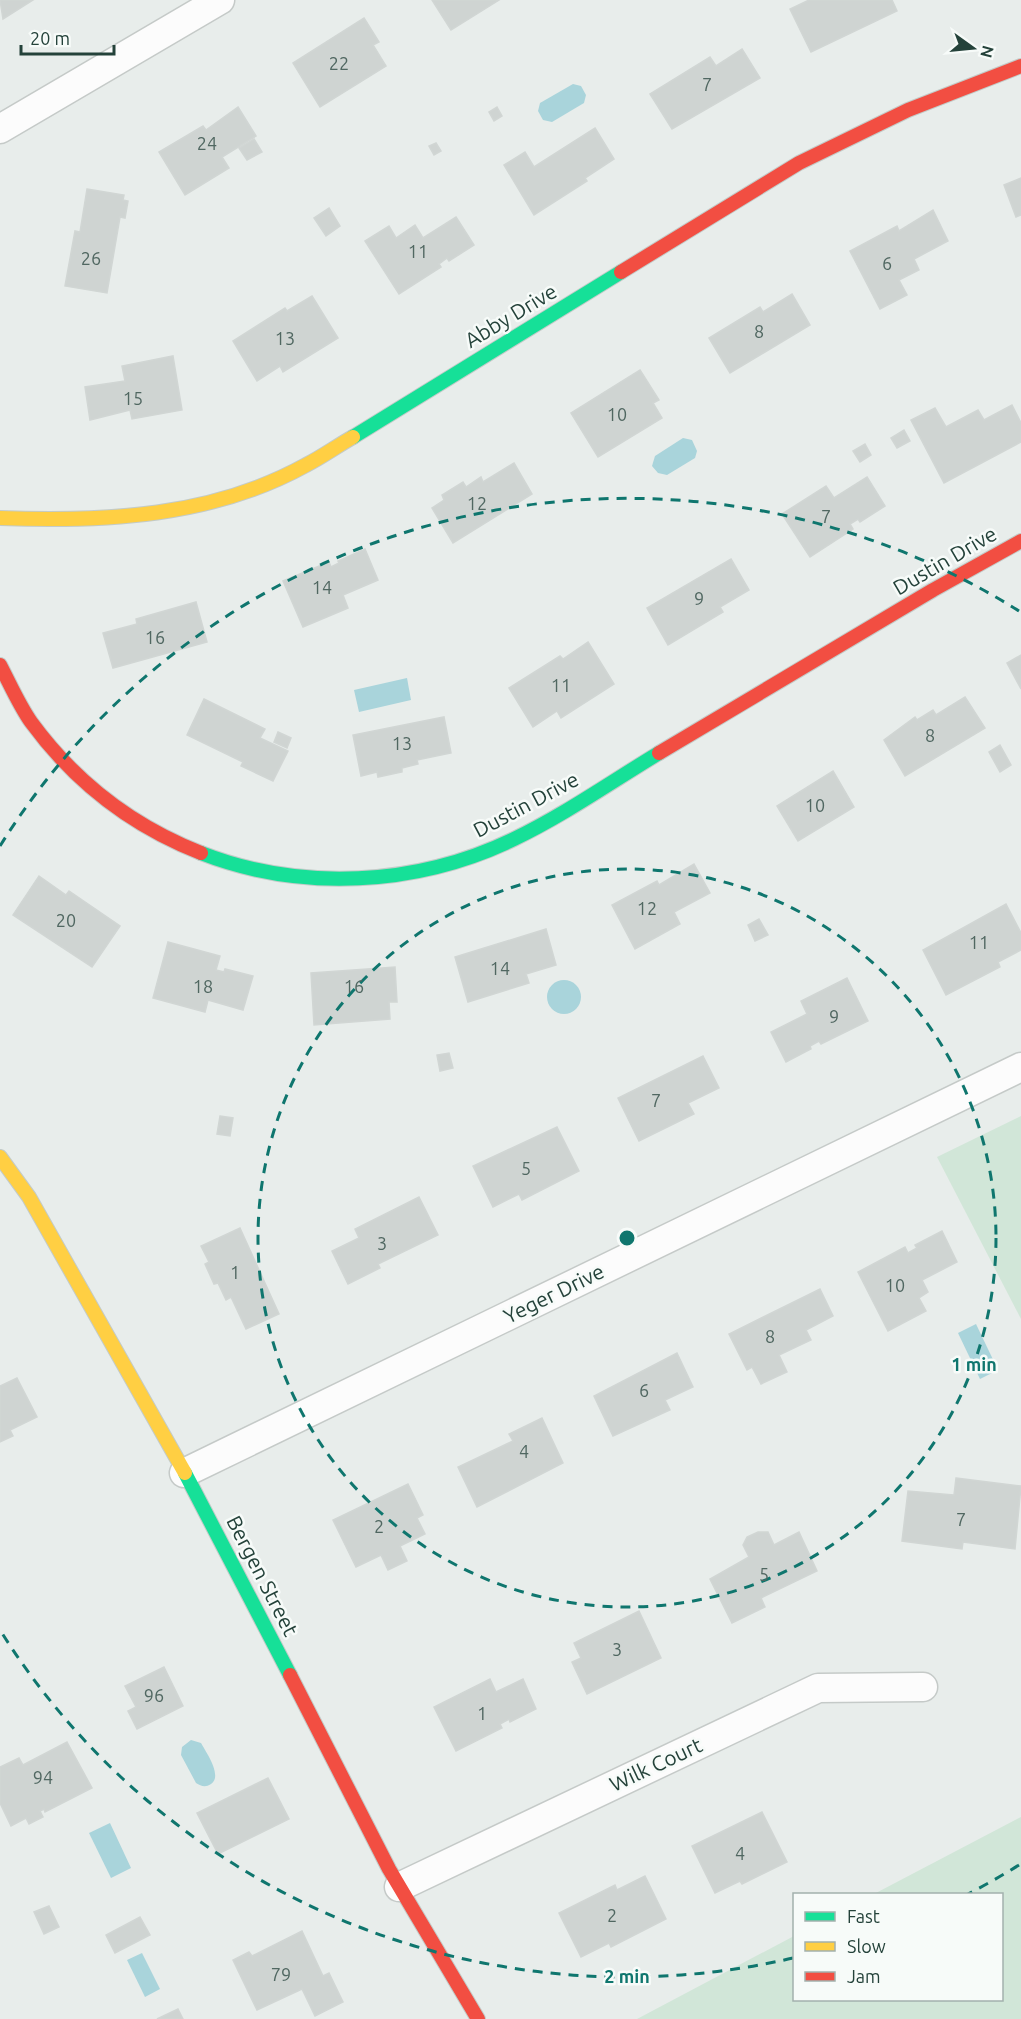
<svg xmlns="http://www.w3.org/2000/svg" width="1021" height="2019" viewBox="0 0 1021 2019" font-family="Ubuntu,sans-serif">
<style>
.green{fill:#d1e6d8}
.water{fill:#a9d4db}
.building{fill:#cfd4d2;stroke:#d1d6d4;stroke-width:1.5}
.lines{fill:none;stroke-linecap:round;stroke-linejoin:round}
.street-casing{stroke:#c5cac8;stroke-width:31}
.fast-casing{stroke:#c3cbc8;stroke-width:16}
.slow-casing{stroke:#c3cbc8;stroke-width:16}
.jam-casing{stroke:#c3cbc8;stroke-width:16}
.street{stroke:#fcfcfc;stroke-width:28}
.fast{stroke:#16e098;stroke-width:14}
.slow{stroke:#ffcf43;stroke-width:14}
.jam{stroke:#f24e42;stroke-width:14}
.ring{fill:none;stroke:#0f766e;stroke-width:3;stroke-dasharray:10 8}
.labels{text-anchor:middle;stroke-width:5;stroke-linejoin:round;paint-order:stroke}
.number-label{font-size:18px;fill:#506761}
.street-label{font-size:21px;fill:#24423a;stroke:#f7fbf9}
.centre{fill:#0f766e;stroke:#f7fbf9;stroke-width:3}
.ring-label{font-size:18px;text-anchor:middle;font-weight:bold;fill:#0f766e;stroke:#f7fbf9;stroke-width:5;stroke-linejoin:round;paint-order:stroke}
</style>
<rect width="100%" height="100%" fill="#e8edeb"/>
<g class="green">
<polygon points="1021,1116 1021,1319 937,1157"/>
<polygon points="1021,1817 1021,2019 637,2019 794,1936 794,2000 1002,2000 1002,1894 874,1894"/>
</g>
<g class="water">
<polygon points="573,84 581,86 586,95 584,103 552,122 543,120 538,111 540,103"/>
<polygon points="683,438 692,440 697,451 695,458 667,475 658,473 652,466 655,456"/>
<polygon points="407,678 411,700 359,712 354,690"/>
<circle cx="564" cy="997" r="17"/>
<polygon points="976,1324 998,1370 980,1379 958,1333"/>
<path d="M191,1740l10,3c5,9 22,33 10,41 -6,4 -10,2 -15,-1l-15,-28 1,-8z"/>
<polygon points="110,1823 131,1868 111,1878 89,1833"/>
<polygon points="142,1953 160,1989 145,1997 127,1960"/>
</g>
<g class="building">
<polygon points="0,0 33,0 3,19"/>
<polygon points="432,0 499,0 451,30"/>
<polygon points="809,0 892,0 897,11 811,52 790,9"/>
<polygon points="364,18 379,42 373,45 386,66 320,107 293,63"/>
<polygon points="742,49 760,78 672,129 650,94 710,57 716,66"/>
<polygon points="238,107 256,136 222,157 229,168 185,195 159,152 203,126 206,130"/>
<polygon points="497,107 502,116 494,121 489,112"/>
<polygon points="595,128 614,159 585,178 587,181 534,215 504,165 525,152 534,167"/>
<polygon points="254,139 262,152 247,160 239,148"/>
<polygon points="436,143 441,151 434,155 429,146"/>
<polygon points="1021,178 1021,215 1016,217 1004,185"/>
<polygon points="87,189 124,195 123,200 128,201 125,218 120,217 107,293 65,286 75,231 80,232"/>
<polygon points="329,208 340,226 326,236 314,218"/>
<polygon points="933,210 948,241 914,259 919,270 899,280 907,295 880,309 850,251 897,226 899,231"/>
<polygon points="456,217 474,245 449,261 447,258 439,264 441,267 399,294 365,241 389,226 396,238 415,225 423,238"/>
<polygon points="792,294 810,325 730,373 709,338 760,307 763,312"/>
<polygon points="312,296 338,338 283,372 280,366 257,381 233,341 285,308 287,311"/>
<polygon points="173,356 182,410 132,419 130,410 90,420 85,387 125,381 122,366"/>
<polygon points="640,370 659,400 653,403 662,418 598,457 571,413"/>
<polygon points="1012,405 1021,423 1021,442 944,483 911,420 935,408 946,427 978,410 984,420"/>
<polygon points="904,430 910,441 897,448 891,438"/>
<polygon points="865,444 871,455 860,462 853,451"/>
<polygon points="514,463 532,494 453,543 432,508 444,500 442,495 463,482 466,487 481,477 483,482"/>
<polygon points="867,477 885,506 860,522 858,519 850,524 853,529 810,557 782,514 826,486 834,498"/>
<polygon points="365,549 378,580 343,595 348,608 303,627 283,581 329,562 331,567 339,563 338,561"/>
<polygon points="731,559 749,590 720,607 723,612 668,645 647,608"/>
<polygon points="196,602 207,642 113,668 103,633 137,624 136,619"/>
<polygon points="588,642 614,684 561,718 557,711 533,727 509,688 560,656 563,659"/>
<polygon points="1021,655 1021,689 1007,663"/>
<polygon points="965,697 985,728 905,776 884,740 915,717 917,720 933,710 936,715"/>
<polygon points="204,699 265,729 260,738 288,751 273,781 241,766 243,762 187,735"/>
<polygon points="444,717 451,753 417,760 418,764 402,768 402,772 378,777 377,772 361,776 353,735"/>
<polygon points="278,732 291,738 287,748 274,742"/>
<polygon points="1000,745 1011,765 1000,772 989,752"/>
<polygon points="833,771 854,807 798,841 777,806"/>
<polygon points="694,864 710,893 674,912 680,924 635,949 612,905 657,881 659,885"/>
<polygon points="39,876 66,895 69,891 120,926 92,967 13,915"/>
<polygon points="1006,904 1021,933 1021,950 998,962 1000,967 946,995 923,950"/>
<polygon points="759,919 768,935 755,941 748,925"/>
<polygon points="546,929 556,965 526,974 529,983 468,1002 455,957"/>
<polygon points="168,942 220,956 216,970 224,972 225,969 253,976 243,1010 208,1000 205,1012 153,998"/>
<polygon points="395,967 397,1002 389,1002 390,1019 314,1025 311,973"/>
<polygon points="847,978 868,1021 821,1044 819,1041 810,1046 811,1049 786,1062 771,1032 807,1014 801,1001"/>
<polygon points="449,1053 453,1068 440,1071 437,1055"/>
<polygon points="703,1056 719,1088 688,1103 694,1114 639,1141 618,1098"/>
<polygon points="220,1116 233,1118 230,1136 217,1134"/>
<polygon points="557,1127 579,1171 522,1200 519,1194 493,1207 473,1166"/>
<polygon points="419,1197 438,1235 378,1264 380,1268 348,1284 332,1251 359,1238 355,1229"/>
<polygon points="240,1228 279,1314 246,1329 231,1297 226,1300 218,1283 214,1284 205,1264 209,1262 201,1246"/>
<polygon points="942,1231 957,1262 922,1280 928,1292 919,1298 926,1311 888,1331 858,1272 905,1247 908,1253 917,1248 915,1245"/>
<polygon points="820,1289 833,1316 806,1330 811,1340 779,1355 787,1372 761,1384 752,1367 747,1370 729,1334"/>
<polygon points="677,1353 693,1387 665,1400 670,1410 613,1436 594,1396"/>
<polygon points="17,1378 37,1417 10,1430 13,1436 0,1442 0,1386"/>
<polygon points="542,1418 563,1463 477,1507 458,1467 513,1441 509,1434"/>
<polygon points="956,1478 1021,1486 1015,1549 963,1542 962,1549 902,1541 908,1491 954,1495"/>
<polygon points="408,1484 423,1515 417,1518 425,1534 400,1546 407,1561 388,1570 381,1555 356,1567 333,1520"/>
<polygon points="758,1532 768,1532 774,1545 799,1532 817,1571 761,1598 765,1607 732,1623 710,1579 749,1557 743,1545 747,1537"/>
<polygon points="639,1611 661,1658 587,1694 572,1662 581,1658 574,1643"/>
<polygon points="164,1667 183,1706 137,1729 128,1711 136,1707 125,1686"/>
<polygon points="490,1679 496,1692 523,1679 536,1709 510,1722 509,1719 500,1724 502,1728 456,1751 434,1707"/>
<polygon points="67,1742 92,1788 45,1812 44,1809 40,1811 43,1817 29,1824 26,1818 11,1826 0,1803 0,1767 19,1758 23,1765"/>
<polygon points="268,1778 289,1819 218,1854 197,1813"/>
<polygon points="762,1812 787,1862 742,1884 740,1881 715,1893 692,1846"/>
<polygon points="645,1876 666,1919 611,1947 609,1943 581,1957 559,1913 615,1885 617,1890"/>
<polygon points="49,1906 59,1927 44,1934 34,1912"/>
<polygon points="140,1917 150,1935 115,1953 106,1935"/>
<polygon points="302,1931 323,1976 329,1973 343,2002 315,2016 302,1989 257,2010 233,1960 249,1952 252,1956"/>
<polygon points="178,2009 183,2019 157,2019"/>
</g>
<g class="lines">
<g class="street-casing">
<g id="street">
<polyline points="0,129 220,0"/>
<polyline points="184,1473 1021,1067"/>
<polyline points="399,1887 818,1688 923,1687"/>
</g>
</g>
<g class="fast-casing">
<g id="fast">
<polyline points="353,437 621,272"/>
<path d="M201,853c100,39 216,33 313,-14 50,-24 97,-57 145,-86"/>
<polyline points="185,1473 290,1675"/>
</g>
</g>
<g class="slow-casing">
<g id="slow">
<path d="M0,518c105,4 212,-1 306,-53 16,-8 31,-19 47,-28"/>
<polyline points="0,1157 29,1197 185,1473"/>
</g>
</g>
<g class="jam-casing">
<g id="jam">
<polyline points="621,272 799,163 908,110 1021,66"/>
<path d="M0,665c10,19 19,40 31,57 44,60 101,104 170,131"/>
<polyline points="659,753 933,590 1021,541"/>
<polyline points="290,1675 389,1869 478,2019"/>
</g>
</g>
<use href="#street" class="street"/>
<use href="#fast" class="fast"/>
<use href="#slow" class="slow"/>
<use href="#jam" class="jam"/>
</g>
<g class="ring">
<circle cx="627" cy="1238" r="369"/>
<path d="M1019 1865A739 739 0 0 1 968 1894M793 1958A739 739 0 0 1 0 1630M0 846A739 739 0 0 1 1019 611"/>
</g>
<g class="labels">
<g class="number-label">
<text x="339" y="70">22</text>
<text x="707" y="91">7</text>
<text x="207" y="150">24</text>
<text x="418" y="258">11</text>
<text x="91" y="265">26</text>
<text x="887" y="270">6</text>
<text x="759" y="338">8</text>
<text x="285" y="345">13</text>
<text x="133" y="405">15</text>
<text x="617" y="421">10</text>
<text x="477" y="510">12</text>
<text x="826" y="523">7</text>
<text x="322" y="594">14</text>
<text x="699" y="605">9</text>
<text x="155" y="644">16</text>
<text x="561" y="692">11</text>
<text x="930" y="742">8</text>
<text x="402" y="750">13</text>
<text x="815" y="812">10</text>
<text x="647" y="915">12</text>
<text x="66" y="927">20</text>
<text x="979" y="949">11</text>
<text x="500" y="975">14</text>
<text x="203" y="993">18</text>
<text x="354" y="993">16</text>
<text x="834" y="1023">9</text>
<text x="656" y="1107">7</text>
<text x="526" y="1175">5</text>
<text x="382" y="1250">3</text>
<text x="235" y="1279">1</text>
<text x="895" y="1292">10</text>
<text x="770" y="1343">8</text>
<text x="644" y="1397">6</text>
<text x="524" y="1458">4</text>
<text x="961" y="1526">7</text>
<text x="379" y="1533">2</text>
<text x="764" y="1581">5</text>
<text x="617" y="1656">3</text>
<text x="154" y="1702">96</text>
<text x="482" y="1720">1</text>
<text x="43" y="1784">94</text>
<text x="740" y="1860">4</text>
<text x="612" y="1922">2</text>
<text x="281" y="1981">79</text>
</g>
<g class="street-label">
<text transform="translate(511 316) rotate(-31)" y="7">Abby Drive</text>
<text transform="translate(945 561) rotate(-30)" y="7">Dustin Drive</text>
<text transform="translate(526 805) rotate(-28)" y="7">Dustin Drive</text>
<text transform="translate(554 1294) rotate(-26)" y="7">Yeger Drive</text>
<text transform="translate(262 1576) rotate(63)" y="7">Bergen Street</text>
<text transform="translate(656 1765) rotate(-25)" y="7">Wilk Court</text>
</g>
</g>
<circle cx="627" cy="1238" r="9" class="centre"/>
<g class="ring-label">
<text x="974" y="1371">1 min</text>
<text x="627" y="1983">2 min</text>
</g>
<rect x="793" y="1893" width="210" height="108" fill="#f7fbf9" stroke="#a3b1ad" stroke-width="1.5"/>
<rect x="805" y="1912" width="30" height="9" fill="#16e098" stroke="#a3b1ad" stroke-width="1.5"/>
<text x="847" y="1923" font-size="18" fill="#24423a">Fast</text>
<rect x="805" y="1942" width="30" height="9" fill="#ffcf43" stroke="#a3b1ad" stroke-width="1.5"/>
<text x="847" y="1953" font-size="18" fill="#24423a">Slow</text>
<rect x="805" y="1972" width="30" height="9" fill="#f24e42" stroke="#a3b1ad" stroke-width="1.5"/>
<text x="847" y="1983" font-size="18" fill="#24423a">Jam</text>
<g transform="translate(973 48) rotate(105)" stroke="#f7fbf9" stroke-width="4.5" paint-order="stroke">
<path d="M0-4.5L10 22L0 15L-10 22Z" fill="#24423a"/>
<text y="-9" font-size="16" font-weight="bold" text-anchor="middle" fill="#24423a">N</text>
</g>
<path d="M21 45v9h93v-9" fill="none" stroke="#24423a" stroke-width="3"/>
<text x="30" y="45" font-size="18" fill="#24423a" stroke="#f7fbf9" stroke-width="4.5" paint-order="stroke">20 m</text>
</svg>
